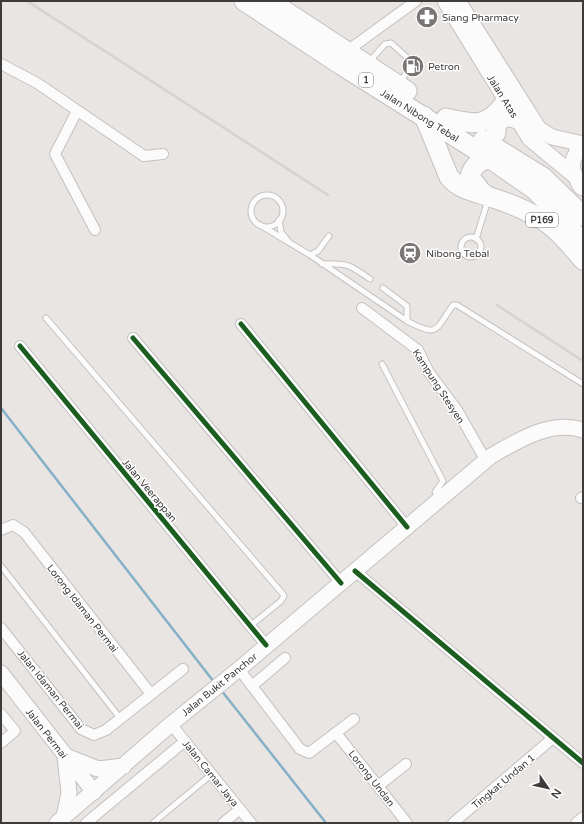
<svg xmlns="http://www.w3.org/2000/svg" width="584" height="824" viewBox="0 0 584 824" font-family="'Varela Round',sans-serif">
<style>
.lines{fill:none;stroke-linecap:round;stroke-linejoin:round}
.stream{stroke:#86afc8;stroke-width:2.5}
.lane-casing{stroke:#c4c1c0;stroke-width:7}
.street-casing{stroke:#c4c1c0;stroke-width:12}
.secondary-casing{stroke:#c4c1c0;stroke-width:17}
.highway-casing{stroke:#c4c1c0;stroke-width:21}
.lane{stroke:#fcfbfb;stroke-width:5}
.street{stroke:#fcfbfb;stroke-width:10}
.secondary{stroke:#fcfbfb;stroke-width:15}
.highway{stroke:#fcfbfb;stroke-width:19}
.rail{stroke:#d4d3d3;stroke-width:2.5}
.cycleway-casing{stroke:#fff;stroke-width:8}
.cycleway{stroke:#1b5e20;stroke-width:5}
.labels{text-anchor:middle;stroke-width:3;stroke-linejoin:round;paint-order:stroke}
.shield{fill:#fff;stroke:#787675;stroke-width:1}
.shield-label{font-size:9px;font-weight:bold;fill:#3e3b3a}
.poi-label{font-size:10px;fill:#3e3b3a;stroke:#fff;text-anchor:start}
.street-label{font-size:10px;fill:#3e3b3a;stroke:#fff}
</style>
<rect width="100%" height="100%" fill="#e8e5e3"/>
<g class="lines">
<g class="stream">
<polyline points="1,408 214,682"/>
<polyline points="221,690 326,823"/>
</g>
<g class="lane-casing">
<g id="lane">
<polyline points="369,62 385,44 391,43 412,62 401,82"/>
<circle cx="267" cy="211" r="16"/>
<polyline points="279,220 281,232 289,242"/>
<path d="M260,225l50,30 97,66c32,17 28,9 46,-16h4l126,79"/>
<circle cx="471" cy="247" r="10"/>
<polyline points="476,239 488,200"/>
<polyline points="310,255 318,251 329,236"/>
<path d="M322,264c26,-1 28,1 48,15"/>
<polyline points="383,288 407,306 407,321"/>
<polyline points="46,318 282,593 284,596 281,601 250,626"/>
<polyline points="382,364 441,477 443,481 435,492 439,498"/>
<polyline points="1,566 120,718"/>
<polyline points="153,823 212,774"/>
</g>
</g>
<g class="street-casing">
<g id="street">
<polyline points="347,51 416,1"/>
<polyline points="1,64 37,83 144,156 163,154"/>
<polyline points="77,111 55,154 95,230"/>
<polyline points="362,308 418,350 428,371 457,410 486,461"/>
<polyline points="241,324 407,527"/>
<polyline points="133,338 341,583"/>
<polyline points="20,346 266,645"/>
<polyline points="581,498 583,497"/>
<polyline points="1,530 13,525 24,532 151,694"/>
<polyline points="355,571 583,763"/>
<polyline points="1,628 81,729 94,735 106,730 183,669"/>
<polyline points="239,669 300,749 309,753 354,719"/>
<polyline points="252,686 285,658"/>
<polyline points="1,714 15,731 1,743"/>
<polyline points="171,724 251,823"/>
<polyline points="336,733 407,823"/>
<polyline points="378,786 406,764"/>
<polyline points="86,823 185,741"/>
<polyline points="223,823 240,809"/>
<polyline points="453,823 553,738"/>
<polyline points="576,823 583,817"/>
</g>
</g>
<g class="secondary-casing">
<g id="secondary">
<polyline points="445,1 530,139 576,177"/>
<polyline points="458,1 539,129 552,137 583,144"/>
<path d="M578,180c-9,-11 -6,-26 5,-34"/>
<polyline points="1,673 94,792"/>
<polyline points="68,757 98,769 124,766"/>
<polyline points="64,817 69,793 65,757"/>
<path d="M57,823l114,-99 68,-55 252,-213c28,-16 59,-36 92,-26"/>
</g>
</g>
<g class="highway-casing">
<g id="highway">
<polyline points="244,1 341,65 489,158 535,190 563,219 583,244"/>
<polyline points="270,1 407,91"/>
<path d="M424,116l25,61c11,13 26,15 41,20 16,5 34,12 49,21 18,10 31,27 44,42"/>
<path d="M446,118c29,7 42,10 60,-17"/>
<path d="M496,133c-1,-14 10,-19 21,-14"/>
<polyline points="483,140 543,177 583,216"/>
<polyline points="580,182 583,186"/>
<path d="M487,196l-6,-5 -11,-14c2,-11 9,-15 19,-19"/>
</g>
</g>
<use href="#lane" class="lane"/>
<use href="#street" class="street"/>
<use href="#secondary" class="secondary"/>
<use href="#highway" class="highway"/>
<g class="rail">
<polyline points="27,1 328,195"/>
<polyline points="497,305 583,361"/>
</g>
<g class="cycleway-casing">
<g id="cycleway">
<polyline points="241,324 407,527"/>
<polyline points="133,338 341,583"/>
<polyline points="20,346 266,645"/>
<polyline points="355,571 583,763"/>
</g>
</g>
<use href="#cycleway" class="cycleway"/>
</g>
<defs>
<g id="pharmacy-disc" transform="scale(1.15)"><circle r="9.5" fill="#7a7675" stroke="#fff"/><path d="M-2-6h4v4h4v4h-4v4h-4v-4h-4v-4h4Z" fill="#fff"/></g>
<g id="fuel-disc" transform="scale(1.15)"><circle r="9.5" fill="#7a7675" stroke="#fff"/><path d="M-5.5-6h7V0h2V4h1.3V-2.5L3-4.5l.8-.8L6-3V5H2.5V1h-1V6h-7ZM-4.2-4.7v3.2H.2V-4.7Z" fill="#fff"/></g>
<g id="station-disc" transform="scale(1.15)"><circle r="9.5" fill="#7a7675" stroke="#fff"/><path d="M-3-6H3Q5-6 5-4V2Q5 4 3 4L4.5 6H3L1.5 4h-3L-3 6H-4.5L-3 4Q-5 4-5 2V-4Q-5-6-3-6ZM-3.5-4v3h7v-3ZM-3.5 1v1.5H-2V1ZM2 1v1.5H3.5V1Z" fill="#fff"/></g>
</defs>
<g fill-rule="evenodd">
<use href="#pharmacy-disc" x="427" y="17"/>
<use href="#fuel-disc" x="413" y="66"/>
<use href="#station-disc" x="410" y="253"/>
</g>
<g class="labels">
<g class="shield">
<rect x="359" y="73" width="14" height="14" rx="3"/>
<rect x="526" y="213" width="32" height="14" rx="3"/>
</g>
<g class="shield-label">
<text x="366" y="83">1</text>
<text x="542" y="223">P169</text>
</g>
<g class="poi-label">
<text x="442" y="21">Siang Pharmacy</text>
<text x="428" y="70">Petron</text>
<text x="426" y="257">Nibong Tebal</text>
</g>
<g class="street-label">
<text transform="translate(503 96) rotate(58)" y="4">Jalan Atas</text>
<text transform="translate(420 115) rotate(32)" y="4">Jalan Nibong Tebal</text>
<text transform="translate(439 386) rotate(57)" y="4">Kampung Stesyen</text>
<text transform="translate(150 490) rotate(50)" y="4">Jalan Veerappan</text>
<text transform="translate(83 608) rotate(52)" y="4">Lorong Idaman Permai</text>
<text transform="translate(219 684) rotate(-39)" y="4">Jalan Bukit Panchor</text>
<text transform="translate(51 689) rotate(51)" y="4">Jalan Idaman Permai</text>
<text transform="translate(47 733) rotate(52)" y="4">Jalan Permai</text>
<text transform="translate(211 773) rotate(51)" y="4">Jalan Camar Jaya</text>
<text transform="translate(372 778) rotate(52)" y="4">Lorong Undan</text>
<text transform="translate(503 781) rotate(-40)" y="4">Tingkat Undan 1</text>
</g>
</g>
<rect width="584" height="824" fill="none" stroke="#3e3b3a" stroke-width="4"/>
<g transform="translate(548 788) rotate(124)" stroke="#ffffff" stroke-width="3" paint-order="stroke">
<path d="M0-3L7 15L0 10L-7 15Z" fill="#3e3b3a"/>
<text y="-6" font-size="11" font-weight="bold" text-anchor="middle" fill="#3e3b3a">N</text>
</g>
</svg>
